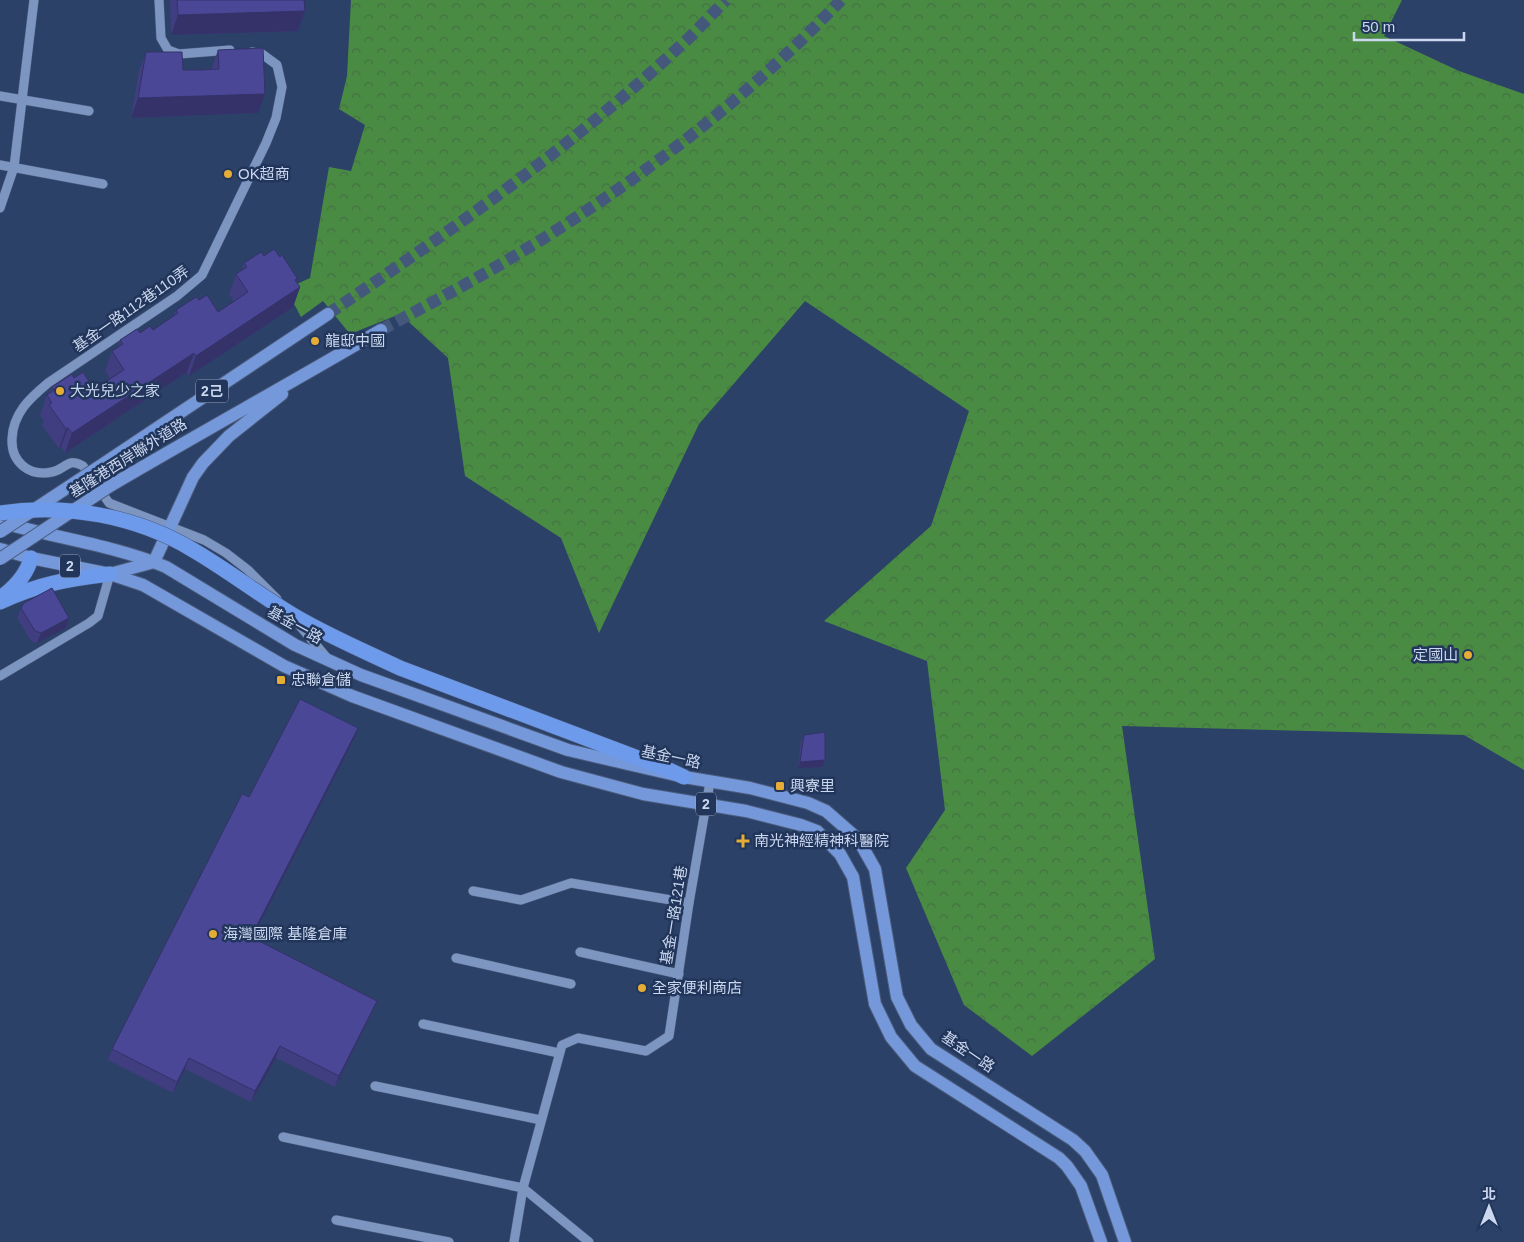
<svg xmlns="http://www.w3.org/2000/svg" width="1524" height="1242" viewBox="0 0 1524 1242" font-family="Arial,'Noto Sans TC',sans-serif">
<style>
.forest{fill:url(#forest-crowns)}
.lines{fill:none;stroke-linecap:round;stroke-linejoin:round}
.major-tunnel{stroke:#44587b;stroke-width:12;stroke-dasharray:12 6;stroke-linecap:butt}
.minor-casing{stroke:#4b5c7c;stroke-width:10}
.major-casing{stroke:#4b5c7c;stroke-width:14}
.highway-casing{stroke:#4b5c7c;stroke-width:16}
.minor{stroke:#7d95c1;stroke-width:9}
.major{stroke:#7498da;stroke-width:12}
.highway{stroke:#6e9aeb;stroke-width:15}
.major-bridge-casing{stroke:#4b5c7c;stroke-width:14;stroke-linecap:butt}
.highway-bridge-casing{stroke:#4b5c7c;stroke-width:16;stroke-linecap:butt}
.major-bridge{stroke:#7498da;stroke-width:12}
.highway-bridge{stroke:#6e9aeb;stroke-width:15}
.wall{fill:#403d81}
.shaded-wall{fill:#343269}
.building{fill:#4a4796;stroke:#343269}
.poi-dot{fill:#e5ad35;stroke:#22365b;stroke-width:2}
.labels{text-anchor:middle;stroke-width:5;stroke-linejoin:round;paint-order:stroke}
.shield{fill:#22365b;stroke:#98a7c3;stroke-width:1}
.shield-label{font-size:14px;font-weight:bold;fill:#cad7ef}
.poi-label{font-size:15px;fill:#cad7ef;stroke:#22365b;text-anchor:start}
.street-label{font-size:15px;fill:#cad7ef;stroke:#22365b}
</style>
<defs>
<pattern id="forest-crowns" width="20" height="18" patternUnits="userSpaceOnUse" patternTransform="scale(1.25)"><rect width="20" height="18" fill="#498b42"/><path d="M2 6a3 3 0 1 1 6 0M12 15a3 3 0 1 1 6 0" fill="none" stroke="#457144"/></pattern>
</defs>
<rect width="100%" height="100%" fill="#2c4167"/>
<polygon class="forest" points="351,0 1402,0 1384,36 1459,71 1524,94 1524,770 1464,735 1122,726 1155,959 1032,1056 964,1005 906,868 945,810 927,661 824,621 931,526 969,411 805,301 699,424 599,633 561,538 465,476 448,358 400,314 350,334 323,301 301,317 286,289 310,278 329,167 351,171 365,125 339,109 347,76"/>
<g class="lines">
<g class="major-tunnel">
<path d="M328,314c121,-82 242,-166 350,-266 17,-15 32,-32 48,-48"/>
<path d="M381,330c52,-28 105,-56 155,-87 110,-68 216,-149 305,-243"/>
</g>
<g class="minor-casing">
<g id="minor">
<polyline points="159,0 161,38 168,50 179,54 230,50"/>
<path d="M252,52l10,2 15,11 5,22 -6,31 -10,25 -64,132 -25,21 -129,87c-18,15 -35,30 -36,56 -1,23 17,38 40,33 14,-3 16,-15 31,-6l26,37 95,37 22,13 22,17 29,29"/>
<polyline points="0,96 89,111"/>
<polyline points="0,165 103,184"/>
<polyline points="0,208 14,167 34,0"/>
<polyline points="295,620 327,658"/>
<polyline points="0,676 89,623 98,616 110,574"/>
<polyline points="473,891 521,900 571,883 689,903"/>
<polyline points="580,952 679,974"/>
<polyline points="456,958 571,984"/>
<polyline points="423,1024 559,1053"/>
<polyline points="375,1086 541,1120"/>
<polyline points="283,1137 523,1188 589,1242"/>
<polyline points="336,1220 449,1242"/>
<polyline points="514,1242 523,1188 562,1045 578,1038 646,1051 669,1036 689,903 710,782"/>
</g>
</g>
<g class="major-casing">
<g id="major">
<polyline points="97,468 328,314"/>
<path d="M110,486c90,-53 181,-103 271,-156"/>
<path d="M0,522c55,16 113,23 166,45l129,78 66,30 207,75 116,27 66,11 58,15 18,8 32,28 17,30 22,128 14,28 20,24 142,91 12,11 17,24 23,67"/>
<polyline points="0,549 31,558 110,574 143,585 284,666 352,696 561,772 643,794 746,811 801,825 817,831 840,854 853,877 875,1004 891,1037 915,1066 1059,1158 1067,1166 1081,1186 1101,1242"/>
<polyline points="110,574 154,562 193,477 203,463 229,436 282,394"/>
</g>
</g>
<g class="highway-casing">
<g id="highway">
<path d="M3,596c13,-10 24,-22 28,-38"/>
<path d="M0,602c38,-18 68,-23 110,-28"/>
<polyline points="400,668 667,769 684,777"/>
</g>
</g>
<use href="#minor" class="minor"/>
<use href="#major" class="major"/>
<use href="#highway" class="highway"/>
<g class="major-bridge-casing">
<g id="major-bridge">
<polyline points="0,532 97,468"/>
<polyline points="0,559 110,486"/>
</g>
</g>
<g class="highway-bridge-casing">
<path id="highway-bridge" d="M0,513c65,-10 137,3 193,37 36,21 69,47 105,68 33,19 68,34 102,50"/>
</g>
<use href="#major-bridge" class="major-bridge"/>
<use href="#highway-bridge" class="highway-bridge"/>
</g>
<g class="wall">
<polygon points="170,0 304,0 305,11 298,31 171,35"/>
<polygon points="218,50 258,113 131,118 139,71 146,52 183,70 211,70"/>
<polygon points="264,256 280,257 297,278 296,281 300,287 293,307 189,376 187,372 65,453 61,447 59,449 42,425 44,421 40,415 47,395 49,394 52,387 74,378 94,389 110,379 105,371 112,351 118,347 120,340 140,333 153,330 173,316 176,310 199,300 218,312 234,302 229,294 236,274 242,270 244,263"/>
<polygon points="21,608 69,618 66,628 37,643 31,641 17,618"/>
<polygon points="358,728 354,739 252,938 377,1001 372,1012 335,1087 276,1058 251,1102 185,1069 173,1093 108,1060 112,1049 249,797"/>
<polygon points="804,735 825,760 822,767 798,768 801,741"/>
</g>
<g class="shaded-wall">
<polygon points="305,11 298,31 171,35 178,15"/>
<polygon points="265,94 258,113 131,118 138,98"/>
<polygon points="297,278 292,293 300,287 293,307 189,376 196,356"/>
<polygon points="194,353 187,372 65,453 72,433"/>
<polygon points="68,428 61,447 59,449 66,429"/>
<polygon points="69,618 66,628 37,643 41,633"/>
<polygon points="358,728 354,739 247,948 251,937"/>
<polygon points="825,760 822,767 798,768 800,762"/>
<polygon points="377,1001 372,1012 335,1087 339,1076"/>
<polygon points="280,1046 276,1058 251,1102 255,1091"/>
<polygon points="189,1058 185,1069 173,1093 177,1082"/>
</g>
<g class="building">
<polygon points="177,0 304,0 305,11 178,15"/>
<polygon points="263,48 265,94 138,98 146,52 182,52 183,70 200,70 219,69 218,50"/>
<polygon points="274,249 280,257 282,255 297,278 295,280 300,287 196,356 194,353 72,433 68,428 66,429 49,405 52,403 47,395 54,390 52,387 72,374 74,378 83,372 94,389 124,370 112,351 123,344 120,340 137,329 140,333 150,326 153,330 178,313 176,310 196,297 199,300 207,295 218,312 248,292 236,274 247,267 244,263 261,252 264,256"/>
<polygon points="52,588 69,618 41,633 35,631 21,608 24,603"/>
<polygon points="300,699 358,728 251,937 377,1001 339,1076 280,1046 255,1091 189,1058 177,1082 112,1049 242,794 249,797"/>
<polygon points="825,732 825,760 800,762 804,735"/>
</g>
<g class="poi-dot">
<circle cx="228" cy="174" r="5"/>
<circle cx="315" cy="341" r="5"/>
<circle cx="60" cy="391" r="5"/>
<circle cx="1468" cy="655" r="5"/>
<rect x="276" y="675" width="10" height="10" rx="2.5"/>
<rect x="775" y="781" width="10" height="10" rx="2.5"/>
<path d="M740.5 833.5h5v5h5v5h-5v5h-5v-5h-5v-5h5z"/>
<circle cx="213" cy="934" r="5"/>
<circle cx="642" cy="988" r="5"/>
</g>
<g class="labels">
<g class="shield">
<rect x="196" y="379.5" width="32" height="23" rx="4"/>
<rect x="60" y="554.5" width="20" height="23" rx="4"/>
<rect x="696" y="792.5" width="20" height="23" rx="4"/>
</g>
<g class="shield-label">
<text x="212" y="396">2己</text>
<text x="70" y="571">2</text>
<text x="706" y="809">2</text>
</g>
<g class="poi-label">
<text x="238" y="179">OK超商</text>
<text x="325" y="346">龍邸中國</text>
<text x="70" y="396">大光兒少之家</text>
<text x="1458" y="660" text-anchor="end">定國山</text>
<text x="291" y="685">忠聯倉儲</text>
<text x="790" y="791">興寮里</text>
<text x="754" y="846">南光神經精神科醫院</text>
<text x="223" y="939">海灣國際 基隆倉庫</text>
<text x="652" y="993">全家便利商店</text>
</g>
<g class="street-label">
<text transform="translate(131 309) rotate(-35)" y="5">基金一路112巷110弄</text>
<text transform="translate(128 458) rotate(-32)" y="5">基隆港西岸聯外道路</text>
<text transform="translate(295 625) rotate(29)" y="5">基金一路</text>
<text transform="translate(671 757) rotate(12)" y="5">基金一路</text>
<text transform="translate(674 915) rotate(-81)" y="5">基金一路121巷</text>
<text transform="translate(968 1052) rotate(34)" y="5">基金一路</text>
</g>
</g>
<g transform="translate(1489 1207)" stroke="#22365b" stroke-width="4" paint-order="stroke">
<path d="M0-4L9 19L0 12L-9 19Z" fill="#cad7ef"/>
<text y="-8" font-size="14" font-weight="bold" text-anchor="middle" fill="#cad7ef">北</text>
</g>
<path d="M1354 32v8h110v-8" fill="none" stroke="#cad7ef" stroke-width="2.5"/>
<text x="1362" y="32" font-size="15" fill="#cad7ef" stroke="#22365b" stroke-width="4" paint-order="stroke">50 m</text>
</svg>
